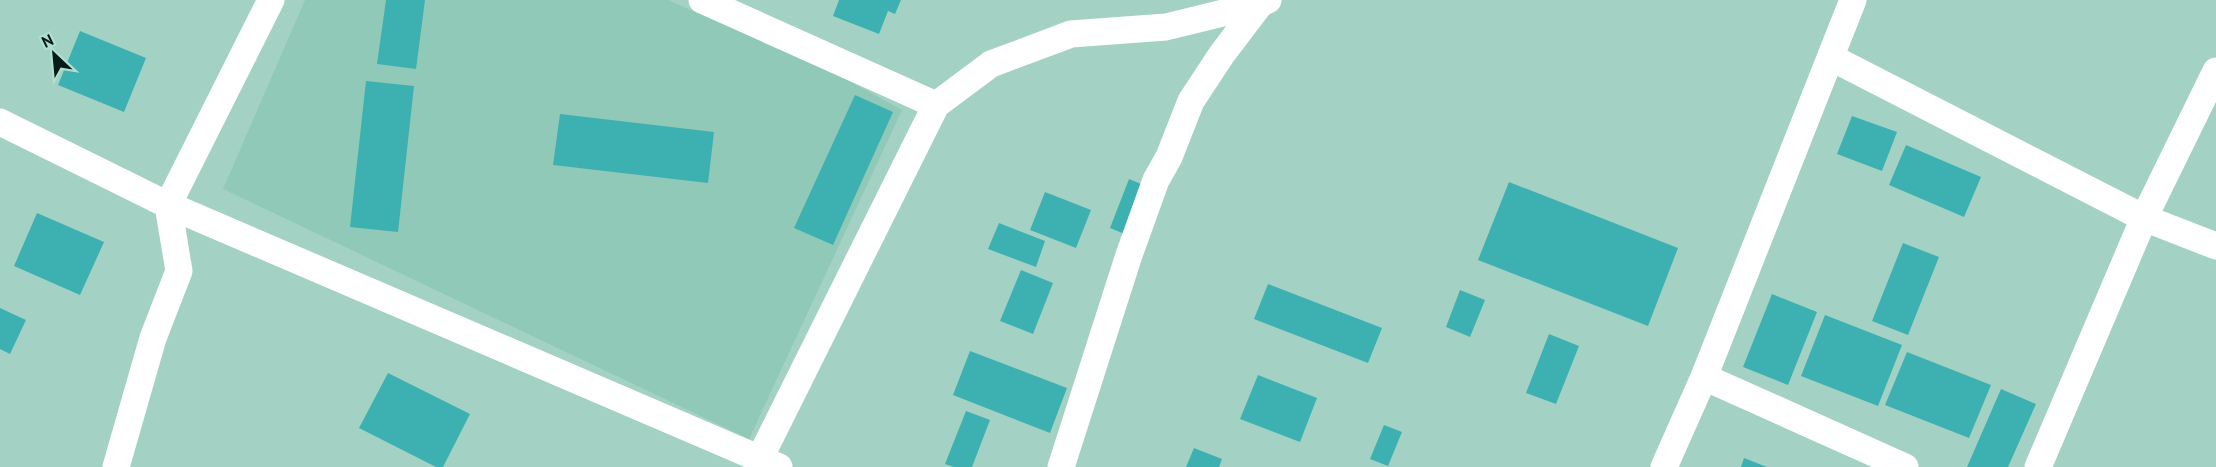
<svg xmlns="http://www.w3.org/2000/svg" width="2216" height="467" viewBox="0 0 2216 467" font-family="'PT Sans',sans-serif">
<style>
.built{fill:#91c9b9}
.building{fill:#3db1b1}
.lines{fill:none;stroke-linecap:round;stroke-linejoin:round}
.street{stroke:#fff;stroke-width:27}
</style>
<rect width="100%" height="100%" fill="#a3d2c4"/>
<polygon class="built" points="305,0 668,0 835,73 902,110 749,439 223,189"/>
<g class="building">
<polygon points="386,0 425,0 416,69 377,64"/>
<polygon points="839,0 901,0 895,14 888,11 879,34 833,16"/>
<polygon points="80,31 146,58 124,112 58,85"/>
<polygon points="366,81 414,86 398,232 350,227"/>
<polygon points="855,95 893,112 833,245 794,228"/>
<polygon points="560,114 714,132 708,183 553,165"/>
<polygon points="1852,116 1897,132 1882,171 1837,154"/>
<polygon points="1906,145 1981,177 1964,217 1889,185"/>
<polygon points="1129,179 1151,188 1132,237 1110,228"/>
<polygon points="1509,182 1678,248 1648,326 1478,260"/>
<polygon points="1045,192 1091,210 1076,248 1030,230"/>
<polygon points="37,213 104,242 80,295 14,266"/>
<polygon points="999,223 1045,241 1036,267 988,249"/>
<polygon points="1903,243 1939,257 1908,335 1872,321"/>
<polygon points="1021,270 1053,283 1033,334 1000,321"/>
<polygon points="1268,284 1382,328 1368,363 1254,319"/>
<polygon points="1460,290 1485,300 1470,337 1446,327"/>
<polygon points="1772,294 1817,312 1788,385 1743,367"/>
<polygon points="0,308 26,320 10,354 0,349"/>
<polygon points="1825,315 1902,345 1878,406 1801,376"/>
<polygon points="1549,334 1579,346 1556,404 1526,393"/>
<polygon points="970,351 1067,388 1050,433 953,395"/>
<polygon points="1907,352 1991,385 1969,438 1885,405"/>
<polygon points="388,373 470,414 443,467 436,467 359,428"/>
<polygon points="1258,375 1317,398 1300,442 1240,419"/>
<polygon points="2001,389 2036,404 2008,467 1967,467"/>
<polygon points="966,411 990,420 972,467 954,467 945,464"/>
<polygon points="1384,425 1402,432 1388,466 1370,459"/>
<polygon points="1194,448 1222,459 1219,467 1186,467"/>
<polygon points="1744,458 1767,467 1741,467"/>
</g>
<g class="lines">
<g class="street">
<polyline points="702,0 936,105"/>
<polyline points="1832,58 2144,218 2216,246"/>
<polyline points="0,122 168,205 779,467"/>
<polyline points="1704,377 1905,467"/>
<polyline points="759,460 936,105 991,64 1071,34 1166,27 1260,4 1268,0"/>
<polyline points="116,467 153,338 179,271 168,205 271,0"/>
<polyline points="1061,467 1129,255 1156,180 1169,157 1191,101 1222,54 1260,4"/>
<polyline points="1664,467 1704,377 1853,0"/>
<polyline points="2038,467 2144,218 2216,71"/>
</g>
</g>
<g transform="translate(54 54) rotate(334)" stroke="#afdfd1" stroke-width="4.5" paint-order="stroke">
<path d="M0-4.5L10 22L0 15L-10 22Z" fill="#091b16"/>
<text y="-9" font-size="16" font-weight="bold" text-anchor="middle" fill="#091b16">N</text>
</g>
</svg>
